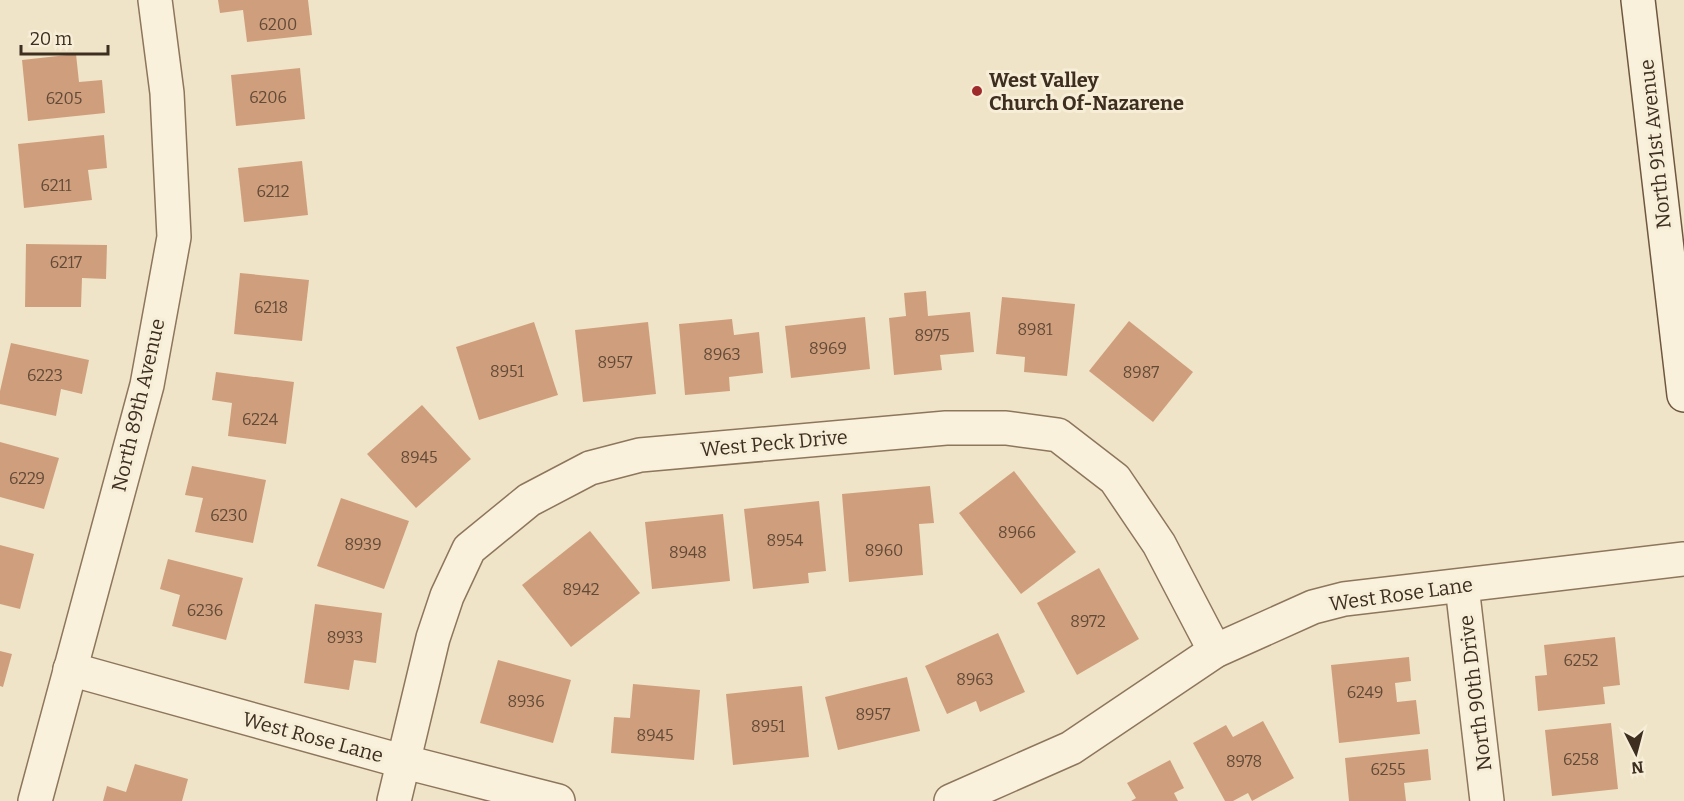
<svg xmlns="http://www.w3.org/2000/svg" width="1684" height="801" viewBox="0 0 1684 801" font-family="Bitter,serif">
<style>
.building{fill:#cf9f7d}
.lines{fill:none;stroke-linecap:round;stroke-linejoin:round}
.street-casing{stroke:#8d765c;stroke-width:36}
.secondary-casing{stroke:#6f573f;stroke-width:36}
.street{stroke:#faf1dc;stroke-width:33}
.secondary{stroke:#faf1dc;stroke-width:33}
.poi-dot{fill:#9e2a2b;stroke:#f7eed8;stroke-width:2}
.labels{text-anchor:middle;stroke-width:6;stroke-linejoin:round;paint-order:stroke}
.number-label{font-size:16px;fill:#624a37}
.poi-label{font-size:20px;font-weight:bold;fill:#3d2e20;stroke:#f7eed8;text-anchor:start}
.street-label{font-size:20px;fill:#3d2e20;stroke:#f7eed8}
</style>
<rect width="100%" height="100%" fill="#f0e4c8"/>
<g class="building">
<polygon points="218,0 308,0 312,35 247,42 243,10 220,13"/>
<polygon points="76,54 79,82 102,80 105,113 28,121 22,60"/>
<polygon points="300,68 305,119 236,126 231,75"/>
<polygon points="104,135 107,168 88,170 92,200 24,208 18,144"/>
<polygon points="302,161 308,215 244,222 238,168"/>
<polygon points="26,244 107,245 106,279 82,278 81,307 25,307"/>
<polygon points="240,273 309,280 302,341 234,334"/>
<polygon points="926,291 928,316 970,312 974,352 940,355 942,370 894,375 889,318 906,316 904,293"/>
<polygon points="1002,297 1075,304 1067,376 1024,372 1025,357 996,354"/>
<polygon points="865,317 870,369 791,378 785,326"/>
<polygon points="732,319 734,335 759,332 763,373 729,377 730,391 685,395 679,324"/>
<polygon points="1129,321 1193,372 1153,422 1089,371"/>
<polygon points="534,322 558,395 479,420 456,347"/>
<polygon points="648,322 656,394 583,402 575,330"/>
<polygon points="11,343 89,360 82,394 61,389 56,416 0,404 0,391"/>
<polygon points="216,372 294,382 286,444 228,436 232,403 212,400"/>
<polygon points="422,405 471,459 416,508 367,454"/>
<polygon points="0,442 59,458 44,509 0,497"/>
<polygon points="192,466 266,480 253,543 195,532 203,498 185,495"/>
<polygon points="1014,471 1076,552 1021,594 959,513"/>
<polygon points="930,486 934,523 919,524 923,575 849,582 842,494"/>
<polygon points="341,498 409,521 384,589 317,566"/>
<polygon points="819,501 826,571 808,573 809,583 753,589 744,509"/>
<polygon points="723,514 730,581 652,589 645,522"/>
<polygon points="590,531 640,593 571,647 522,585"/>
<polygon points="0,545 34,554 20,609 0,604"/>
<polygon points="168,559 243,578 226,640 172,626 180,595 160,589"/>
<polygon points="1099,568 1139,639 1077,675 1037,603"/>
<polygon points="315,604 382,613 376,663 354,660 349,690 304,683"/>
<polygon points="998,633 1025,692 980,712 976,701 947,714 925,666"/>
<polygon points="1615,637 1620,685 1603,687 1605,704 1538,711 1535,676 1547,675 1544,645"/>
<polygon points="0,651 12,654 3,687 0,686"/>
<polygon points="1409,657 1411,681 1395,683 1397,702 1416,700 1420,734 1339,743 1331,665"/>
<polygon points="498,660 571,680 553,743 480,723"/>
<polygon points="907,677 920,731 838,750 825,697"/>
<polygon points="633,684 700,690 694,760 611,753 614,717 630,718"/>
<polygon points="802,686 809,757 733,765 726,694"/>
<polygon points="1263,721 1294,778 1252,801 1248,793 1233,801 1225,801 1193,743 1226,725 1233,737"/>
<polygon points="1611,723 1618,789 1552,796 1545,730"/>
<polygon points="1428,749 1431,780 1404,783 1406,801 1349,801 1345,758"/>
<polygon points="1170,760 1184,788 1174,793 1178,801 1131,801 1136,798 1127,783"/>
<polygon points="135,764 188,779 182,801 103,801 107,786 126,792"/>
</g>
<g class="lines">
<g class="street-casing">
<g id="street">
<polyline points="1462,586 1487,801"/>
<polyline points="70,669 405,762 558,801"/>
<polyline points="35,801 147,385 174,237 167,93 155,0"/>
<polyline points="394,801 433,638 447,596 469,549 529,500 590,468 640,455 946,428 1006,428 1058,435 1115,479 1159,544 1215,651"/>
<polyline points="951,801 1071,748 1215,651 1313,607 1344,599 1684,559"/>
</g>
</g>
<g class="secondary-casing">
<polyline id="secondary" points="1638,0 1684,395"/>
</g>
<use href="#street" class="street"/>
<use href="#secondary" class="secondary"/>
</g>
<circle class="poi-dot" cx="977" cy="91" r="6"/>
<g class="labels">
<g class="number-label">
<text x="278" y="30">6200</text>
<text x="268" y="103">6206</text>
<text x="64" y="104">6205</text>
<text x="56" y="191">6211</text>
<text x="273" y="197">6212</text>
<text x="66" y="268">6217</text>
<text x="271" y="313">6218</text>
<text x="1035" y="335">8981</text>
<text x="932" y="341">8975</text>
<text x="828" y="354">8969</text>
<text x="722" y="360">8963</text>
<text x="615" y="368">8957</text>
<text x="507" y="377">8951</text>
<text x="1141" y="378">8987</text>
<text x="45" y="381">6223</text>
<text x="260" y="425">6224</text>
<text x="419" y="463">8945</text>
<text x="27" y="484">6229</text>
<text x="229" y="521">6230</text>
<text x="1017" y="538">8966</text>
<text x="785" y="546">8954</text>
<text x="363" y="550">8939</text>
<text x="884" y="556">8960</text>
<text x="688" y="558">8948</text>
<text x="581" y="595">8942</text>
<text x="205" y="616">6236</text>
<text x="1088" y="627">8972</text>
<text x="345" y="643">8933</text>
<text x="1581" y="666">6252</text>
<text x="975" y="685">8963</text>
<text x="1365" y="698">6249</text>
<text x="526" y="707">8936</text>
<text x="873" y="720">8957</text>
<text x="768" y="732">8951</text>
<text x="655" y="741">8945</text>
<text x="1581" y="765">6258</text>
<text x="1244" y="767">8978</text>
<text x="1388" y="775">6255</text>
</g>
<g class="poi-label">
<text x="989" y="87">West Valley<tspan x="989" dy="23">Church Of-Nazarene</tspan></text>
</g>
<g class="street-label">
<text transform="translate(1655 144) rotate(-96)" y="7">North 91st Avenue</text>
<text transform="translate(138 405) rotate(-77)" y="7">North 89th Avenue</text>
<text transform="translate(774 443) rotate(-5)" y="7">West Peck Drive</text>
<text transform="translate(1401 594) rotate(-8)" y="7">West Rose Lane</text>
<text transform="translate(1475 693) rotate(-97)" y="7">North 90th Drive</text>
<text transform="translate(313 737) rotate(15)" y="7">West Rose Lane</text>
</g>
</g>
<g transform="translate(1636 753) rotate(174)" stroke="#f7eed8" stroke-width="4.5" paint-order="stroke">
<path d="M0-4.5L10 22L0 15L-10 22Z" fill="#3d2e20"/>
<text y="-9" font-size="16" font-weight="bold" text-anchor="middle" fill="#3d2e20">N</text>
</g>
<path d="M21 45v9h87v-9" fill="none" stroke="#3d2e20" stroke-width="3"/>
<text x="30" y="45" font-size="18" fill="#3d2e20" stroke="#f7eed8" stroke-width="4.5" paint-order="stroke">20 m</text>
</svg>
